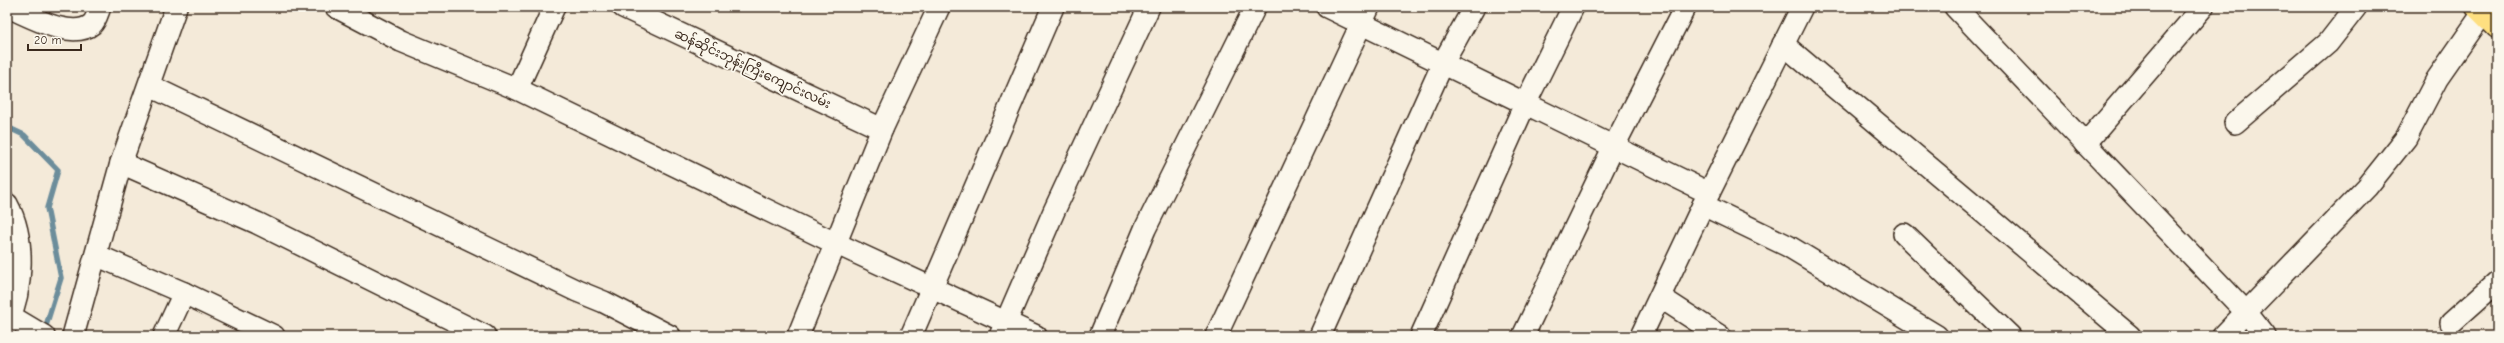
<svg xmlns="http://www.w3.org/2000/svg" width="2504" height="343" viewBox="0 0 2504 343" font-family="'Comic Neue','Noto Sans Myanmar',sans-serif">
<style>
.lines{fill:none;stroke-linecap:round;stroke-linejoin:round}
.stream{stroke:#6c8d9b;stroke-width:5.5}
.minor-casing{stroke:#3b2a1e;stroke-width:24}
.major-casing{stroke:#3b2a1e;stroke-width:25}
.minor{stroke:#fbf7ec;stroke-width:21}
.major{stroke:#fedf80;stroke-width:22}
.labels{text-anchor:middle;stroke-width:3.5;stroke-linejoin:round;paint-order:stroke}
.street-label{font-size:13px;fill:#3b2a1e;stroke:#fbf7ec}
</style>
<rect width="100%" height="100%" fill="#f4ead9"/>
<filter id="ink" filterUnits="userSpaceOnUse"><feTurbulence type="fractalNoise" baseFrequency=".025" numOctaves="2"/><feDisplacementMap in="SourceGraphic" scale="8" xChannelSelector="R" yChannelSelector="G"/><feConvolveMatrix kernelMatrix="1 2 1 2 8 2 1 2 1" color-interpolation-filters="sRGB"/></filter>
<g filter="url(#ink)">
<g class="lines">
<polyline class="stream" points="7,127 24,135 58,170 47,208 61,278 44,332"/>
<g class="minor-casing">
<g id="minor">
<path d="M8,7c22,9 64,34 84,17 4,-4 6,-12 8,-17"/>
<polyline points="336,7 401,41 517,89 837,244 1036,336"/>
<polyline points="623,7 882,129"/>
<polyline points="1327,7 1709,193"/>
<polyline points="1955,7 2246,312 2265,336"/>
<polyline points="1783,44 2130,336"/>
<polyline points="150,86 577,291 604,302 670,336"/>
<polyline points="517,89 554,7"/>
<polyline points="2235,123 2328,43 2356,7"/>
<polyline points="2085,144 2203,7"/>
<polyline points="121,163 257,223 485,336"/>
<path d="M7,204c19,35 16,85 0,121"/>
<polyline points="1703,205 1788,246 1937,336"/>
<polyline points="1904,234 2010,336"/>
<polyline points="96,255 184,293 274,336"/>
<polyline points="1660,297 1720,336"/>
<polyline points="7,314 44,336"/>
<polyline points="2451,323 2497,282"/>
<polyline points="73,336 121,163 176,7"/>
<polyline points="164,336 184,293"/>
<polyline points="798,336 882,129 939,7"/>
<polyline points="911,336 1053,7"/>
<polyline points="1000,336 1054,211 1149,7"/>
<polyline points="1100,336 1145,229 1255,7"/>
<polyline points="1216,336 1369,7"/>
<polyline points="1320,336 1443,63 1474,7"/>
<polyline points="1421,336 1525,104 1573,7"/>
<polyline points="1523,336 1613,148 1685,7"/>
<polyline points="1641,336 1703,205 1802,7"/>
<polyline points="2223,336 2367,187 2406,138 2437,79 2483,13"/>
</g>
</g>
<g class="major-casing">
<polyline id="major" points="2477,7 2497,27"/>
</g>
<use href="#minor" class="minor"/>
<use href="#major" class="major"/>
</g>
</g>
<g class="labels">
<g class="street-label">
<text transform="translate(753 68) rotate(25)" y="5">ဆန်ဆိုင်းဘုန်းကြီးကျောင်းလမ်း</text>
</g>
</g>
<rect width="2504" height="343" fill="none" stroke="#fbf7ec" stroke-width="24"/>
<rect x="12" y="12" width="2480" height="319" fill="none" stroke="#3b2a1e" stroke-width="1.5" filter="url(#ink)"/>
<path d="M28 44v6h53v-6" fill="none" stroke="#3b2a1e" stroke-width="2"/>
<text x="34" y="44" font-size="12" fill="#3b2a1e" stroke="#fbf7ec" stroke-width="3" paint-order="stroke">20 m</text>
</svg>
